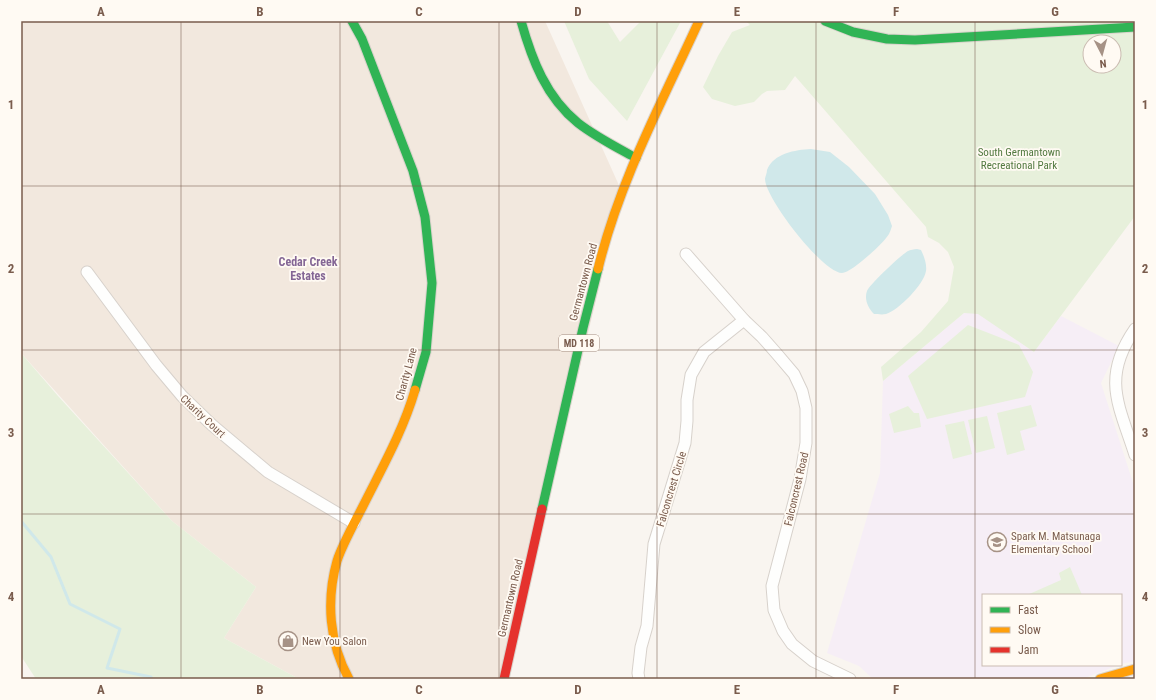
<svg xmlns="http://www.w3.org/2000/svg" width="1156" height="700" viewBox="0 0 1156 700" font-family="'Roboto Condensed',sans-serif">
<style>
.residential{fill:#f2e8de}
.education{fill:#f6eef6}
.green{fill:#e7f0db;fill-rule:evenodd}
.water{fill:#d0e8ea}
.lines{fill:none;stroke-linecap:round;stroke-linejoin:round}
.stream{stroke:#d0e8ea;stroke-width:3}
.street-casing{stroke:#d7d1cb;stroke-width:13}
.fast-casing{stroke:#d9d2cb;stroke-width:11}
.slow-casing{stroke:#d9d2cb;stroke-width:11}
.jam-casing{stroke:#d9d2cb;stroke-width:11}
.street{stroke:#fefefd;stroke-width:11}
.fast{stroke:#30b455;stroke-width:9}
.slow{stroke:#ff9f0a;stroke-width:9}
.jam{stroke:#e5322d;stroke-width:9}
.grid{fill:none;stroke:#7a5c4d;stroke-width:1;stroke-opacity:0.55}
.labels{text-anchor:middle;stroke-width:3.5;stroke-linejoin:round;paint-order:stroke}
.shield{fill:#fffaf3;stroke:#a28b7f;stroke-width:1}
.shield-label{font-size:10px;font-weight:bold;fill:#7a5c4d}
.park-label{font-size:11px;fill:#537a41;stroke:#fffaf3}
.street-label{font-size:11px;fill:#7a5c4d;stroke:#fffaf3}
.poi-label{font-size:11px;fill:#7a5c4d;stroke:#fffaf3;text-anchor:start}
.neighbourhood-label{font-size:12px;font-weight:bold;fill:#846695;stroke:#fffaf3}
.neatline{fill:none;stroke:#7a5c4d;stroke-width:1.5}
.grid-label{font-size:13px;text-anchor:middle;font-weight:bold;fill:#7a5c4d}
</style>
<rect width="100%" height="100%" fill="#f9f5f0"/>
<polygon class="residential" points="21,21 545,21 622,192 505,679 299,679 224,638 256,587 172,521 21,353"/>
<polygon class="education" points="964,313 978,313 1034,352 1061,316 1119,346 1101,383 1135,489 1135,661 1121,664 1121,595 983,595 983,665 1119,665 1082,679 873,679 859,666 827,653 880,473 883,381"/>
<g class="green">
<polygon points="564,21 607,21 620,42 641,21 681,21 627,121 589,79"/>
<path d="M746,21h389v195l-101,136 -56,-38 -14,-1 -81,68 -2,-14 40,-35 27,-31 6,-34 -6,-15 -9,-9 -11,-6 -2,-10 -131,-151 -10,14 -18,1 -5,3 -8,8 -19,4 -23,-7 -9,-12 15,-31 14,-24 18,-7zM1090,42h24v24h-24z"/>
<polygon points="968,325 1019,345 1033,372 1025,397 927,419 908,376"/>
<polygon points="21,353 58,396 172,521 256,587 224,638 299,679 36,679 21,656"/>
<polygon points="1031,405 1037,426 1020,431 1025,450 1007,455 997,413"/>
<polygon points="908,406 914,413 919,413 921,427 894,433 889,414"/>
<polygon points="987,416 995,448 976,453 968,420"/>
<polygon points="964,421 972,454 953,459 945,425"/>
<polygon points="1070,567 1082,595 1027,595 1061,580 1059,573"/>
</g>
<g class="water">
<path d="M811,149l19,3 19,15 26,27 13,21 4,11c-1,3 -2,6 -3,8 -5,9 -38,39 -47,39 -19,0 -77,-75 -77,-94 0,-2 2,-6 2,-9 7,-17 28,-20 44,-21z"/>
<path d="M917,249l4,1c3,6 6,14 5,21 -2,13 -27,39 -40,43 -4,1 -9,0 -12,0 -6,-6 -10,-15 -7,-23 3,-7 34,-36 41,-40 2,-1 6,-2 9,-2z"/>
</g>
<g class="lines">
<polyline class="stream" points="21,521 51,557 70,604 120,629 107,668 151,677 152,679"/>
<g class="street-casing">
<g id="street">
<polyline points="686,254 744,320 762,337 777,354 794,374 802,391 806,408 806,443 800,479 772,586 774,610 783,631 792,644 813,661 850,679"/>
<polyline points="87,272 156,365 182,396 212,425 268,472 354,523"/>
<path d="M1135,329c-34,49 -16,76 0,126"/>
<polyline points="639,679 638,673 641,647 647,626 654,544 685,443 687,421 687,400 691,375 704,352 744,320"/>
</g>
</g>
<g class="fast-casing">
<g id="fast">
<polyline points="352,21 362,39 413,171 425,217 432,283 426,352 415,390"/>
<path d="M521,21c11,39 25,76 57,102 18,14 38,24 58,35"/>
<polyline points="825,21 853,32 887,39 915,40 1135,27"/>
<polyline points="542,509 583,328 598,269"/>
</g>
</g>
<g class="slow-casing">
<g id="slow">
<path d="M598,269c21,-87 64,-167 101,-248"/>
<path d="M349,679c-20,-36 -23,-79 -12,-118 5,-16 18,-39 26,-55 19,-38 40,-75 52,-116"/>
<polyline points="1100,679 1135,669"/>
</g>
</g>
<g class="jam-casing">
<polyline id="jam" points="504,679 542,509"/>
</g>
<use href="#street" class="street"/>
<use href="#fast" class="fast"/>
<use href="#slow" class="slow"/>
<use href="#jam" class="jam"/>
</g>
<path class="grid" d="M181,21v658M340,21v658M499,21v658M657,21v658M816,21v658M975,21v658M21,186h1114M21,350h1114M21,514h1114"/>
<defs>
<g id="school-ring" transform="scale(1)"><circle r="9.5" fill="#fffaf3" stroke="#a69286" stroke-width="1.5"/><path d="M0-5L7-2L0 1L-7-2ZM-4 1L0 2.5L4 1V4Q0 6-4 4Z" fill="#a69286"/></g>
<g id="shop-ring" transform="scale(1)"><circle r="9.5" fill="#fffaf3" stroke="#a69286" stroke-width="1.5"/><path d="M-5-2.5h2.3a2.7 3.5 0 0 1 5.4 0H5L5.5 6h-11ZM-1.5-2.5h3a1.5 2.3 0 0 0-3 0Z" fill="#a69286"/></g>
</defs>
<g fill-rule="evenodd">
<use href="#school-ring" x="997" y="542"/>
<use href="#shop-ring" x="288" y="641"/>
</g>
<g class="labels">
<rect class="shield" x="559" y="335" width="40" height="16" rx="3"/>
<g class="shield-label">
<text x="579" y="347">MD 118</text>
</g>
<g class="park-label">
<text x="1019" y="156">South Germantown<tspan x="1019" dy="13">Recreational Park</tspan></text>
</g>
<g class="street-label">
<text transform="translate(583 282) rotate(-75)" y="4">Germantown Road</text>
<text transform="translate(406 374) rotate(-75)" y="4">Charity Lane</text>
<text transform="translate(203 416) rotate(43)" y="4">Charity Court</text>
<text transform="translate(671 489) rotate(-73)" y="4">Falconcrest Circle</text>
<text transform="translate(796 489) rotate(-77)" y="4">Falconcrest Road</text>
<text transform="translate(510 598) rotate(-77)" y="4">Germantown Road</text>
</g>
<g class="poi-label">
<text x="1011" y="540">Spark M. Matsunaga<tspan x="1011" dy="13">Elementary School</tspan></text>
<text x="302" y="645">New You Salon</text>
</g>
<g class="neighbourhood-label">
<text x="308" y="266">Cedar Creek<tspan x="308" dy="14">Estates</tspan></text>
</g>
</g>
<rect width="1156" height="700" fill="none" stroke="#fffaf3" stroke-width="44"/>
<rect x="982" y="594" width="140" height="72" fill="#fffaf3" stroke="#cabbb1"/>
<rect x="990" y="607" width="20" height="6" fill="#30b455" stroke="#cabbb1"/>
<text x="1018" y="614" font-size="12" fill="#7a5c4d">Fast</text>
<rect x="990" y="627" width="20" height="6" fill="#ff9f0a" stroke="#cabbb1"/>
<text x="1018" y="634" font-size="12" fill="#7a5c4d">Slow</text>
<rect x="990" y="647" width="20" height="6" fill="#e5322d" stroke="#cabbb1"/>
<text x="1018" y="654" font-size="12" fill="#7a5c4d">Jam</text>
<g transform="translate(1102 54) rotate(174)"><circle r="19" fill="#fffaf3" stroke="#cabbb1"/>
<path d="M0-3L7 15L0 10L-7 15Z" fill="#a69286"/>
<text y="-6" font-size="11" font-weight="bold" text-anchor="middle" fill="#7a5c4d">N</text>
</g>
<rect x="22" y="22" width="1112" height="656" class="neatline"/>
<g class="grid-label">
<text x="101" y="16">A</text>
<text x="260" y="16">B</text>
<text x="419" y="16">C</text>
<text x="578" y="16">D</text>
<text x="737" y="16">E</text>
<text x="896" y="16">F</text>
<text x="1055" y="16">G</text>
<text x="11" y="109">1</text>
<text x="1145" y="109">1</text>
<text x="11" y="273">2</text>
<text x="1145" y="273">2</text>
<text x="11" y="437">3</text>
<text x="1145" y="437">3</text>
<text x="11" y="601">4</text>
<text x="1145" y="601">4</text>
<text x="101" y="694">A</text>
<text x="260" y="694">B</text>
<text x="419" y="694">C</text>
<text x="578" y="694">D</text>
<text x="737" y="694">E</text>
<text x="896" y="694">F</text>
<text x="1055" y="694">G</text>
</g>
</svg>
